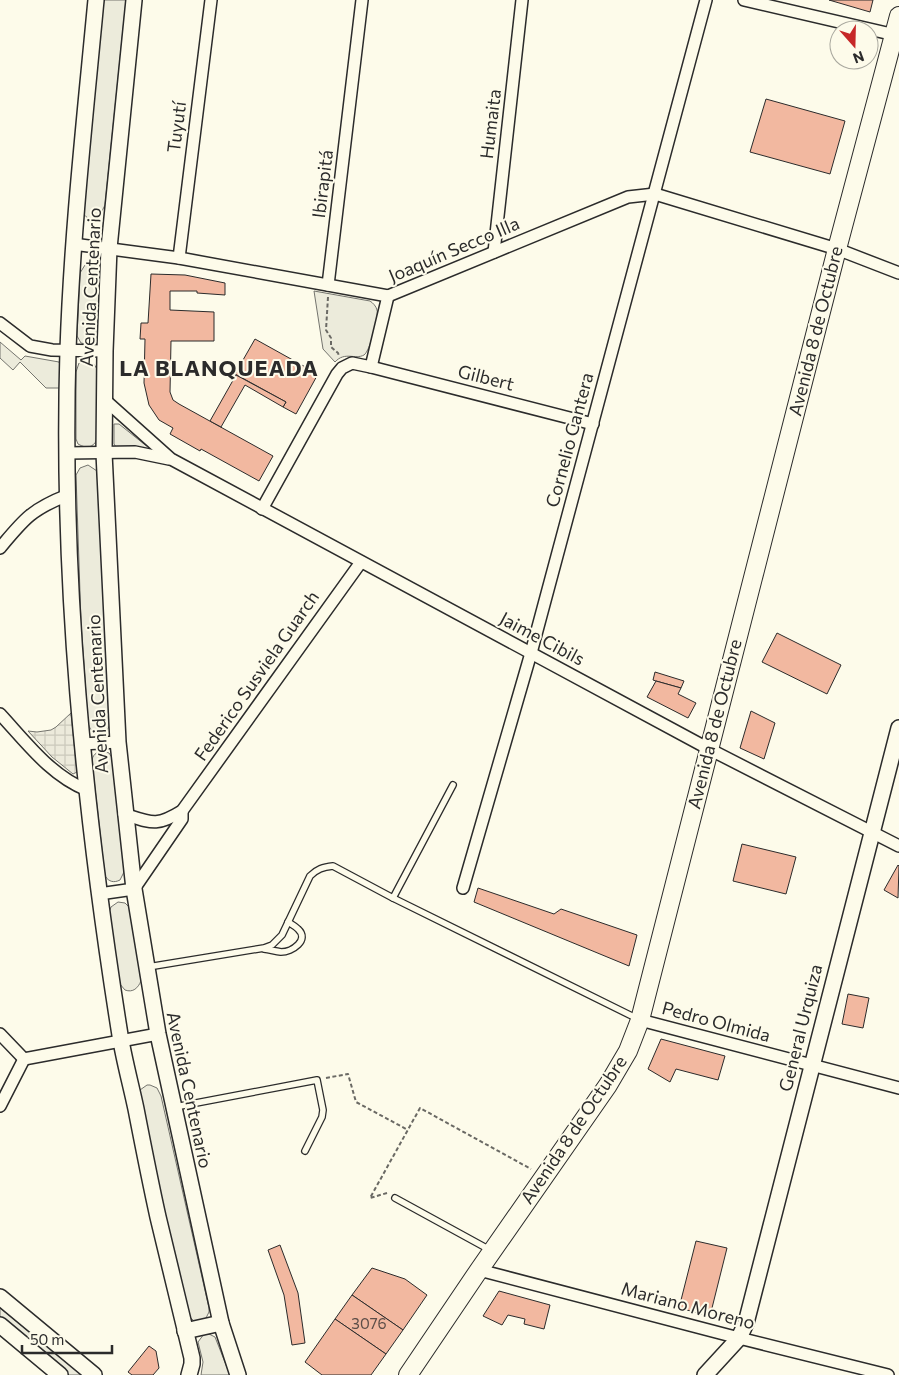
<svg xmlns="http://www.w3.org/2000/svg" width="899" height="1375" viewBox="0 0 899 1375" font-family="Commissioner,sans-serif">
<style>
.green{fill:#ecebdb;stroke:#74746e}
.plaza{fill:url(#plaza-grid);stroke:#74746e}
.building{fill:#f2b8a0;stroke:#2b2b2b}
.lines{fill:none;stroke-linecap:round;stroke-linejoin:round}
.lane-casing{stroke:#2b2b2b;stroke-width:8}
.street-casing{stroke:#2b2b2b;stroke-width:14}
.secondary-casing{stroke:#2b2b2b;stroke-width:18}
.primary-casing{stroke:#2b2b2b;stroke-width:20}
.path{stroke:#6a6964;stroke-width:2;stroke-dasharray:4 2.5;stroke-linecap:butt}
.lane{stroke:#fdfbea;stroke-width:5.5}
.street{stroke:#fdfbea;stroke-width:11}
.secondary{stroke:#fdfbea;stroke-width:15}
.primary{stroke:#fdfbea;stroke-width:18}
.labels{text-anchor:middle;stroke-width:4;stroke-linejoin:round;paint-order:stroke}
.number-label{font-size:15px;fill:#5d4e48}
.street-label{font-size:18px;fill:#2b2b2b;stroke:#fdfbea}
.district-label{font-size:22px;font-weight:bold;letter-spacing:1px;fill:#2b2b2b;stroke:#fdfbea}
</style>
<defs>
<pattern id="plaza-grid" width="8" height="8" patternUnits="userSpaceOnUse" patternTransform="scale(1.25)"><rect width="8" height="8" fill="#eceadb"/><path d="M0 4h8M4 0v8" fill="none" stroke="#cbc9bc"/></pattern>
</defs>
<rect width="100%" height="100%" fill="#fdfbea"/>
<g class="green">
<path d="M104,0h22l-21,205 -5,10c-11,8 -17,2 -19,-10z"/>
<polygon points="91,264 99,268 101,275 99,337 95,342 90,345 81,343 77,336 80,273 85,265"/>
<path d="M314,291l56,10c3,2 6,5 7,9 2,7 -7,41 -13,45 -9,5 -19,-4 -29,7l-12,-13z"/>
<polygon points="0,342 21,360 25,356 59,362 60,365 60,388 46,388 20,362 13,370 0,358"/>
<path d="M85,361l9,3 4,7 -1,69c-5,8 -10,9 -19,4l-2,-5v-67l3,-9z"/>
<polygon points="114,424 119,424 144,444 164,456 116,447 114,444"/>
<path d="M88,465l9,6 13,253 -3,7c-9,4 -16,3 -19,-8l-7,-101 -5,-147 4,-7z"/>
<path d="M103,751l6,2 4,6 12,111 -5,10c-6,3 -11,2 -15,-4l-13,-114c0,-7 4,-10 11,-11z"/>
<path d="M118,902l7,1 6,6 10,72c-3,7 -8,12 -16,9l-6,-7 -10,-71 2,-5z"/>
<polygon points="147,1085 150,1085 157,1088 161,1096 209,1308 209,1312 205,1320 195,1322 190,1317 171,1247 139,1095 140,1090"/>
<polygon points="0,1308 82,1375 69,1375 0,1318"/>
<polygon points="204,1334 209,1334 215,1337 230,1375 201,1375 203,1362 198,1342"/>
</g>
<polygon class="plaza" points="71,713 77,772 73,774 52,757 28,731 37,732 51,730 56,727"/>
<g class="building">
<polygon points="829,0 873,0 870,12"/>
<polygon points="766,99 845,121 830,174 750,152"/>
<polygon points="151,274 185,275 225,283 225,295 197,293 197,291 170,291 170,310 214,312 214,341 171,341 170,392 173,400 179,404 273,456 259,481 201,449 200,451 170,434 173,428 159,420 149,405 144,383 145,339 140,339 141,323 148,323"/>
<polygon points="255,339 318,374 296,414 283,407 286,402 235,374"/>
<polygon points="236,375 286,402 283,407 245,385 221,427 210,421"/>
<polygon points="777,633 841,665 827,694 762,662"/>
<polygon points="655,672 684,681 681,688 656,681 653,680"/>
<polygon points="656,681 681,688 678,694 696,703 688,718 647,697"/>
<polygon points="751,711 775,723 764,759 740,748"/>
<polygon points="742,844 796,857 786,894 733,881"/>
<polygon points="898,865 899,866 898,898 884,890"/>
<polygon points="478,888 554,914 561,909 637,935 629,966 474,902"/>
<polygon points="848,994 869,998 863,1028 842,1024"/>
<polygon points="661,1039 725,1056 718,1080 676,1069 670,1082 648,1069"/>
<polygon points="696,1241 727,1248 710,1316 679,1308"/>
<polygon points="280,1245 298,1293 305,1343 292,1345 284,1295 268,1250"/>
<polygon points="372,1268 405,1279 427,1295 403,1330 352,1295"/>
<polygon points="499,1291 550,1305 544,1329 524,1324 525,1319 508,1315 502,1325 483,1316"/>
<polygon points="352,1295 403,1330 386,1354 335,1319"/>
<polygon points="335,1319 386,1354 371,1375 322,1375 305,1362"/>
<polygon points="149,1346 156,1351 159,1368 153,1375 132,1375 128,1372"/>
</g>
<g class="lines">
<g class="lane-casing">
<g id="lane">
<polyline points="393,898 453,785"/>
<path d="M264,949c6,1 11,2 17,3 11,0 29,-12 17,-23 -3,-3 -7,-5 -10,-7"/>
<path d="M148,967l116,-19 8,-3 10,-10 28,-59c7,-7 13,-9 23,-10l60,32 245,121"/>
<polyline points="175,1107 317,1080 323,1110 322,1117 305,1151"/>
<polyline points="395,1198 490,1250"/>
</g>
</g>
<g class="street-casing">
<g id="street">
<polyline points="744,0 899,36"/>
<polyline points="73,244 179,258 388,296 628,197 655,194 837,249 899,273"/>
<polyline points="494,252 522,0"/>
<polyline points="179,258 211,0"/>
<polyline points="328,285 362,0"/>
<polyline points="0,323 30,346 52,350 105,351"/>
<polyline points="371,367 593,424"/>
<polyline points="105,400 171,459 709,749 899,846"/>
<polyline points="67,453 135,452 169,459"/>
<polyline points="262,509 337,374 342,368 352,363 371,367 388,296"/>
<path d="M0,548c24,-29 32,-39 68,-53"/>
<path d="M0,714c26,28 51,62 87,76"/>
<polyline points="82,744 118,742"/>
<path d="M124,814c28,9 32,13 58,-3l179,-249"/>
<polyline points="463,888 531,653 706,0"/>
<polyline points="99,894 134,889 182,819 182,811"/>
<polyline points="640,1020 899,1088"/>
<polyline points="0,1034 24,1059"/>
<polyline points="24,1059 158,1034"/>
<polyline points="0,1106 24,1059"/>
<polyline points="479,1270 739,1338 888,1375"/>
</g>
</g>
<g class="secondary-casing">
<g id="secondary">
<path d="M96,0c-11,117 -24,233 -28,350 -7,229 16,459 52,685 4,25 11,50 16,74 7,36 14,72 22,108 11,47 23,94 34,141v6l-3,11"/>
<polyline points="134,0 109,248 105,351 104,453 118,742 134,889 158,1034 221,1323 238,1375"/>
<polyline points="0,1297 94,1375"/>
<polyline points="0,1325 60,1375"/>
<polyline points="185,1331 221,1323"/>
<polyline points="705,1375 739,1338 746,1323 899,728"/>
</g>
</g>
<g class="primary-casing">
<polyline id="primary" points="408,1375 479,1270 608,1085 628,1051 640,1020 837,249 899,16"/>
</g>
<g class="path">
<polyline points="328,297 326,330 331,338 331,347 338,353 339,356"/>
<polyline points="326,1078 348,1074 356,1102 408,1130"/>
<polyline points="387,1193 370,1198 420,1108 531,1169"/>
</g>
<use href="#lane" class="lane"/>
<use href="#street" class="street"/>
<use href="#secondary" class="secondary"/>
<use href="#primary" class="primary"/>
</g>
<g class="labels">
<g class="number-label">
<text x="369" y="1329">3076</text>
</g>
<g class="street-label">
<text transform="translate(491 124) rotate(-83)" y="6">Humaita</text>
<text transform="translate(177 127) rotate(-83)" y="6">Tuyutí</text>
<text transform="translate(323 184) rotate(-83)" y="6">Ibirapitá</text>
<text transform="translate(454 250) rotate(-23)" y="6">Joaquín Secco Illa</text>
<text transform="translate(91 287) rotate(-87)" y="6">Avenida Centenario</text>
<text transform="translate(816 331) rotate(-76)" y="6">Avenida 8 de Octubre</text>
<text transform="translate(486 378) rotate(14)" y="6">Gilbert</text>
<text transform="translate(570 440) rotate(-75)" y="6">Cornelio Cantera</text>
<text transform="translate(542 639) rotate(28)" y="6">Jaime Cibils</text>
<text transform="translate(257 676) rotate(-55)" y="6">Federico Susviela Guarch</text>
<text transform="translate(98 694) rotate(-93)" y="6">Avenida Centenario</text>
<text transform="translate(715 724) rotate(-76)" y="6">Avenida 8 de Octubre</text>
<text transform="translate(716 1022) rotate(15)" y="6">Pedro Olmida</text>
<text transform="translate(801 1028) rotate(-76)" y="6">General Urquiza</text>
<text transform="translate(189 1090) rotate(78)" y="6">Avenida Centenario</text>
<text transform="translate(574 1130) rotate(-56)" y="6">Avenida 8 de Octubre</text>
<text transform="translate(688 1306) rotate(15)" y="6">Mariano Moreno</text>
</g>
<g class="district-label">
<text x="219" y="376">LA BLANQUEADA</text>
</g>
</g>
<g transform="translate(854 45) rotate(160)"><circle r="24" fill="#fdfbea" stroke="#a9a89e"/>
<path d="M0-4L9 19L0 12L-9 19Z" fill="#c62828"/>
<text y="-8" font-size="14" font-weight="bold" text-anchor="middle" fill="#2b2b2b">N</text>
</g>
<path d="M22 1345v8h90v-8" fill="none" stroke="#2b2b2b" stroke-width="2.5"/>
<text x="30" y="1345" font-size="15" fill="#2b2b2b" stroke="#fdfbea" stroke-width="4" paint-order="stroke">50 m</text>
</svg>
